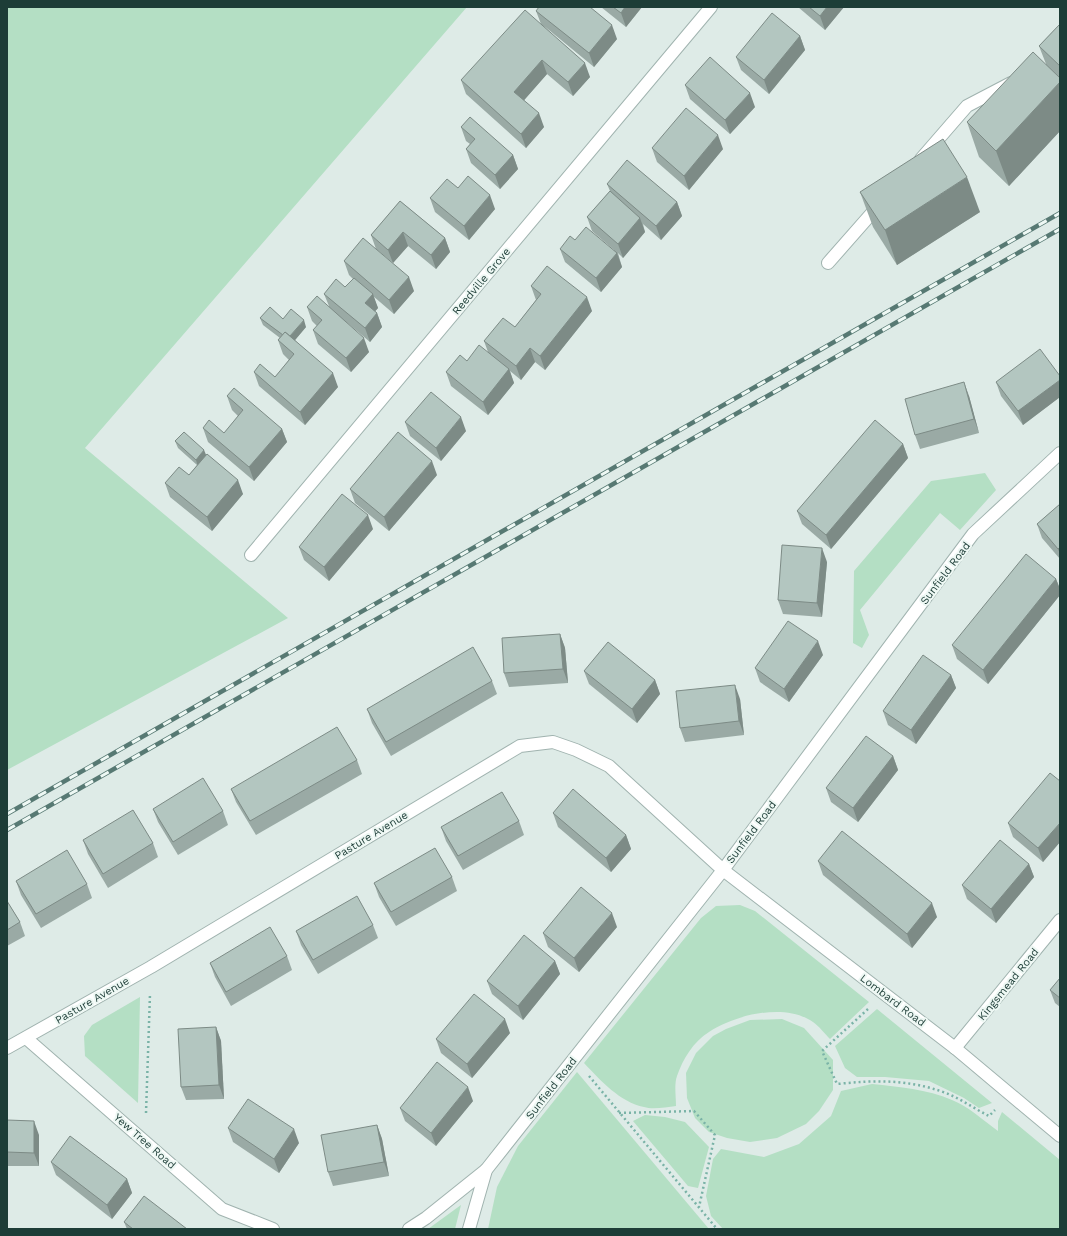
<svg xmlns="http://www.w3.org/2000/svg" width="1067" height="1236" viewBox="0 0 1067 1236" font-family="'Work Sans',sans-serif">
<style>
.green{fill:#b4dfc4}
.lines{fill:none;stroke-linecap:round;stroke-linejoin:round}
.minor-casing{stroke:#a0b3af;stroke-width:14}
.path{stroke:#7ab3a7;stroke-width:2.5;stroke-dasharray:2 3;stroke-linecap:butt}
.minor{stroke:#fff;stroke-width:12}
.rail-casing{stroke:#577973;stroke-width:4.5}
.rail{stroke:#eef8f4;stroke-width:3;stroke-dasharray:9;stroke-linecap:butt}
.wall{fill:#9aaaa5}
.shaded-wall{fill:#7d8b86}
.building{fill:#b3c6c0;stroke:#7d8b86}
.labels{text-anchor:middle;stroke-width:4;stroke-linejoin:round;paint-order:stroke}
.street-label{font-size:11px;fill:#1d3d37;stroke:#eef8f4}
</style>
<rect width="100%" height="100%" fill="#deebe7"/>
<g class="green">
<polygon points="7,7 467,7 85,448 288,618 7,770"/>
<polygon points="985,473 996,490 960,530 940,513 860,610 869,635 862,648 853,643 854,571 931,481"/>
<path d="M740,905l15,6 114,91 -39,37c-5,-5 -11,-13 -17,-17 -28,-20 -78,-7 -104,10 -16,10 -26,27 -32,44 -3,8 -1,21 -1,30 -10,1 -23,4 -32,1 -24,-5 -43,-26 -60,-44l117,-145 15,-12z"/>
<polygon points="140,997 138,1103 85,1056 84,1036 92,1025"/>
<polygon points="877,1009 992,1103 979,1108 964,1098 929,1081 885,1077 857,1077 845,1068 835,1046"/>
<polygon points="782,1019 804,1028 833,1060 833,1090 819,1111 806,1124 777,1138 750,1142 727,1138 709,1132 695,1118 687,1098 686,1073 696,1053 713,1036 726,1029 750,1020"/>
<polygon points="577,1072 709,1229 488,1229 497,1187 518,1146"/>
<path d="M872,1084c27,3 55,5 80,16 16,6 32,21 46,31v-10l4,-9 58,48v69h-337l-12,-13 -5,-20 7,-37 8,-10 43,8 35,-13 32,-28 10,-25z"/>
<polygon points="645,1115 665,1117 685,1122 709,1147 698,1188 688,1186 633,1121"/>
<polygon points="461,1205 455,1229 428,1229"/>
</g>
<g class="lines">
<g class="minor-casing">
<g id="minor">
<polyline points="921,159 967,106 1011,83"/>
<polyline points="828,263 879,205"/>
<polyline points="251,555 711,7"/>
<polyline points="26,1038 222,1209 273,1229"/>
<polyline points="7,1048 151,967 520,746 553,742 576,750 609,766 723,870 955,1048 1060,1136"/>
<polyline points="955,1048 1060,920"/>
<polyline points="409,1229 426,1218 486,1170"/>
<polyline points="469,1229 486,1170 723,870 973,534 1060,453"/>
</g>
</g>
<g class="path">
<path d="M868,1009l-46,42 15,33c39,-4 71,-5 109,9 15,6 29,16 43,23l6,-6"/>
<polyline points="589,1076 717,1229"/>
<polyline points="146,1113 150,994"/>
<polyline points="619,1113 694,1111 715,1135 699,1207"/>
</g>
<use href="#minor" class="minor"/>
<g class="rail-casing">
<g id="rail">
<polyline points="7,814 1060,213"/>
<polyline points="7,830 1060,229"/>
</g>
</g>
<use href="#rail" class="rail"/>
</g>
<g class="wall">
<polygon points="601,7 642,7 626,27"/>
<polygon points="798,7 844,7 825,30"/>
<polygon points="536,11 617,39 594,67 544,26 590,77 573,96 547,74 524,100 544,127 526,148 466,94 461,80 541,24"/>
<polygon points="1060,24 1060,131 1009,186 979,157 967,122 1046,64 1039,46"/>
<polygon points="800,36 805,50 769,94 741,70 736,57"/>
<polygon points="685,85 755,107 730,134 690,99"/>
<polygon points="461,127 513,155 518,169 500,189 471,163 466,149 470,144 466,141"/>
<polygon points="652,148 723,149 689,190 657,162"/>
<polygon points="607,184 677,202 682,216 661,240 643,224 645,232 623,258 618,253 622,267 601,292 565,262 560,249 614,250 592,231 587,217 610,191"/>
<polygon points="458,188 495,209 469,240 435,212 430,198"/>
<polygon points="860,192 980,212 897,265 873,227"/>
<polygon points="400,201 445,238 450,252 436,269 408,246 393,263 376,249 371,235"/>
<polygon points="344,261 414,291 394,314 373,296 378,308 375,311 377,313 382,327 370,342 345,321 369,352 351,372 318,344 313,330 317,326 312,321 307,307 329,306 324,294 345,287 353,279 349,275"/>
<polygon points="531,286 592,311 545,370 535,362 521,380 510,371 514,383 488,415 451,386 446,372 467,361 488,352 484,341 515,327 536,300"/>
<polygon points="260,318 283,319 306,327 295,340 338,387 305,425 259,386 254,372 275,377 289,360 283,354 278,340 280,338 263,325"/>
<polygon points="1060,376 1060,397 1023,425 1001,396 996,382"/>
<polygon points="227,396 282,429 287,442 254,481 208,442 203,428 224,433 238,416 232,410"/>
<polygon points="969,396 979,433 920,449 915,435"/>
<polygon points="405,422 466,431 441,461 410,436"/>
<polygon points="175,441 206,455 243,494 212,531 170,497 165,483 189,475 197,465 178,448"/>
<polygon points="903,444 908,458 831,549 802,524 797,511"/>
<polygon points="437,475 389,531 355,503 350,489"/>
<polygon points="1060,504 1060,559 1042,538 1037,524"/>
<polygon points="373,529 329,581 304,560 299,547"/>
<polygon points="827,562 822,617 783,614 778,600"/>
<polygon points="1056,579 1060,589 1060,595 988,684 957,659 952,645"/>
<polygon points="560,634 565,648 568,683 509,687 504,673"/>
<polygon points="823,655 789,702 760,682 755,668"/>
<polygon points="584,671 655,680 660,694 637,723 589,684"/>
<polygon points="951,675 956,688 916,744 888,725 883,711"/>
<polygon points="492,681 497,694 391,756 372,723 367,709"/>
<polygon points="740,699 744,735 685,742 680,728"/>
<polygon points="893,756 898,770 858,822 831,802 826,788"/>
<polygon points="357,760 362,774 256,835 236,802 231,789"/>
<polygon points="1060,781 1060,842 1043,862 1013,837 1008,823"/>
<polygon points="153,809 223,811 228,825 178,855 158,822"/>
<polygon points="553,813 626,835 631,849 611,872 558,827"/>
<polygon points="519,821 524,835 463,870 446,841 441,827"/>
<polygon points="83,840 153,843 158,857 108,888 88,854"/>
<polygon points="818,861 937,917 912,948 823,875"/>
<polygon points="1029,864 1034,877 996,923 967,899 962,885"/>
<polygon points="452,877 457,891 396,926 379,897 374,883"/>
<polygon points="16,881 87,884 92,898 41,928 21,895"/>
<polygon points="7,901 20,922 25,936 7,946"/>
<polygon points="373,925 378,938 318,974 301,945 296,931"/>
<polygon points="617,927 579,972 548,947 543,933"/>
<polygon points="287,956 292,970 231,1006 215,977 210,963"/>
<polygon points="555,961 560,974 523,1020 492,994 487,981"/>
<polygon points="1060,978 1060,1007 1055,1003 1050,990"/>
<polygon points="216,1027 221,1041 224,1099 186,1100 181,1087"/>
<polygon points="510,1033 472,1078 441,1053 436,1039"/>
<polygon points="473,1101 436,1146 405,1121 400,1108"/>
<polygon points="7,1120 39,1135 39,1166 7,1166"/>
<polygon points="377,1125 382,1139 389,1176 333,1186 328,1172"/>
<polygon points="228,1128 299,1143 279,1173 233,1142"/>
<polygon points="51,1162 127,1179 132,1193 112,1219 56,1175"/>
<polygon points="124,1222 187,1229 127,1229"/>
</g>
<g class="shaded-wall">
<polygon points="625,7 642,7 626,27 621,13"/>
<polygon points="827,7 844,7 825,30 820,16"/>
<polygon points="612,25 617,39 594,67 589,53"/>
<polygon points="800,36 805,50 769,94 764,80"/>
<polygon points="542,60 547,74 519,106 514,92"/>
<polygon points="585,63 590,77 573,96 568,82"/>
<polygon points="1060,82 1060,131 1009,186 996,151"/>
<polygon points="750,93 755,107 730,134 725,120"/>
<polygon points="539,113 544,127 526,148 521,134"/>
<polygon points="718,135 723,149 689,190 684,176"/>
<polygon points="513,155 518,169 500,189 495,175"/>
<polygon points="967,177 980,212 897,265 885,230"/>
<polygon points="490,195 495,209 469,240 464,226"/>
<polygon points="677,202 682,216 661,240 656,226"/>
<polygon points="640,218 645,232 623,258 618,244"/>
<polygon points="403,232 408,246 393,263 388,250"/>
<polygon points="445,238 450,252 436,269 431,255"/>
<polygon points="617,253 622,267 601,292 596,278"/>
<polygon points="409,277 414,291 394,314 389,300"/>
<polygon points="373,294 378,308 370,317 365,303"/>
<polygon points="587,297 592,311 545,370 540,356"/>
<polygon points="377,313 382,327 370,342 365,328"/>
<polygon points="304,320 306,327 290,346 288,339"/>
<polygon points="364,338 369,352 351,372 346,358"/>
<polygon points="530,348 535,362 521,380 516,366"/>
<polygon points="509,369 514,383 488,415 483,402"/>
<polygon points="333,373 338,387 305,425 300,412"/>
<polygon points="1060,380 1060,397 1023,425 1018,411"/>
<polygon points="964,382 969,396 979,433 974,419"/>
<polygon points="461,417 466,431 441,461 436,448"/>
<polygon points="282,429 287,442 254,481 249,467"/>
<polygon points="903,444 908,458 831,549 826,535"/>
<polygon points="204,450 207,457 198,467 196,460"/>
<polygon points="432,461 437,475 389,531 384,517"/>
<polygon points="238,480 243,494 212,531 207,517"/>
<polygon points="368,515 373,529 329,581 324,567"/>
<polygon points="1060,547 1060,554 1058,549"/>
<polygon points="822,548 827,562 822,617 817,603"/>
<polygon points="1056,579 1060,589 1060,595 988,684 983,670"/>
<polygon points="560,634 565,648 568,683 563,669"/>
<polygon points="818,641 823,655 789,702 784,689"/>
<polygon points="951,675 956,688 916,744 911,730"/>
<polygon points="655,680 660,694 637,723 632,709"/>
<polygon points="735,685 740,699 744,735 739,721"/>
<polygon points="893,756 898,770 858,822 853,808"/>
<polygon points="1060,823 1060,842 1043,862 1038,848"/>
<polygon points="626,835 631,849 611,872 606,858"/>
<polygon points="1029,864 1034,877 996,923 991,909"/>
<polygon points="932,903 937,917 912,948 907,934"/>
<polygon points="612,913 617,927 579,972 574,958"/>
<polygon points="555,961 560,974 523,1020 518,1006"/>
<polygon points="505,1019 510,1033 472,1078 467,1064"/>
<polygon points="216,1027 221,1041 224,1099 219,1085"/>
<polygon points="468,1087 473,1101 436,1146 431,1133"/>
<polygon points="34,1121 39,1135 39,1166 34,1153"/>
<polygon points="377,1125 382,1139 389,1176 384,1162"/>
<polygon points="294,1129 299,1143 279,1173 274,1159"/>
<polygon points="127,1179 132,1193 112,1219 107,1205"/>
</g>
<g class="building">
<polygon points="539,7 590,7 612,25 589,53 536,11"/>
<polygon points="613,7 625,7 621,13"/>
<polygon points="809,7 827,7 820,16"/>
<polygon points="525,10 585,63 568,82 542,60 514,92 539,113 521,134 461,80"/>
<polygon points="772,13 800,36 764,80 736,57"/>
<polygon points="1060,24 1060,66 1039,46"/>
<polygon points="1033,52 1060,78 1060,82 996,151 967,122"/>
<polygon points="710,57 750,93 725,120 685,85"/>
<polygon points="686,108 718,135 684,176 652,148"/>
<polygon points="470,117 513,155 495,175 466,149 475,139 461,127"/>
<polygon points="943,139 967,177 885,230 860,192"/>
<polygon points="627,160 677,202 656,226 607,184"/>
<polygon points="468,176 490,195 464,226 430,198 447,179 458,188"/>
<polygon points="610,191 640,218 618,244 587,217"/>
<polygon points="400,201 445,238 431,255 403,232 388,250 371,235"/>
<polygon points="586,227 617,253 596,278 560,249 570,236 575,240"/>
<polygon points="363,238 409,277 389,300 344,261"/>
<polygon points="547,266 587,297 540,356 530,348 516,366 484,341 503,318 515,327 541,294 531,286"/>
<polygon points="354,278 373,294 365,303 377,313 365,328 324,294 336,279 345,287"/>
<polygon points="317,296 364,338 346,358 313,330 322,320 307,307"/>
<polygon points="270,307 283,319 291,309 304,320 290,336 285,332 283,335 260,318"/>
<polygon points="285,332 333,373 300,412 254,372 260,364 275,377 294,354 278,340"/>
<polygon points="479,345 509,369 483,402 446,372 460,355 467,361"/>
<polygon points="1040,349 1060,376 1060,380 1018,411 996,382"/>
<polygon points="964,382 974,419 915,435 905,399"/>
<polygon points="234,388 282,429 249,467 203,428 209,420 224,433 243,410 227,396"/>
<polygon points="431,392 461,417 436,448 405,422"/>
<polygon points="875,420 903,444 826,535 797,511"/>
<polygon points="184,432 204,450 196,460 175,441"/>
<polygon points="398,432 432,461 384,517 350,489"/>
<polygon points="207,454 238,480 207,517 165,483 179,467 189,475"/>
<polygon points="342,494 368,515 324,567 299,547"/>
<polygon points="1060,504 1060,547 1058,549 1037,524"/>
<polygon points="782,545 822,548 817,603 778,600"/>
<polygon points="1026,554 1056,579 983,670 952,645"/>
<polygon points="788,621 818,641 784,689 755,668"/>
<polygon points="560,634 563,669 504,673 502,638"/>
<polygon points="608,642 655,680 632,709 584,671"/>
<polygon points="473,647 492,681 386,742 367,709"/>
<polygon points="923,655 951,675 911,730 883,711"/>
<polygon points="735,685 739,721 680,728 676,691"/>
<polygon points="337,727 357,760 250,821 231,789"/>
<polygon points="866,736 893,756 853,808 826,788"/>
<polygon points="1050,773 1060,781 1060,823 1038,848 1008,823"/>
<polygon points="203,778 223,811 173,842 153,809"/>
<polygon points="573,789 626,835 606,858 553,813"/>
<polygon points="502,792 519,821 458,856 441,827"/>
<polygon points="133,810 153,843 103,874 83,840"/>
<polygon points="842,831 932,903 907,934 818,861"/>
<polygon points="1000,840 1029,864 991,909 962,885"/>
<polygon points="435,848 452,877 391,912 374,883"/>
<polygon points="67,850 87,884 36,914 16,881"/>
<polygon points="581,887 612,913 574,958 543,933"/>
<polygon points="357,896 373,925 313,960 296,931"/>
<polygon points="7,901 20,922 7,930"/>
<polygon points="270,927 287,956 226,992 210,963"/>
<polygon points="524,935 555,961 518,1006 487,981"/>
<polygon points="1060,978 1060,998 1050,990"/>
<polygon points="474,994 505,1019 467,1064 436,1039"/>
<polygon points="216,1027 219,1085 181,1087 178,1029"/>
<polygon points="437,1062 468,1087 431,1133 400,1108"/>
<polygon points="248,1099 294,1129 274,1159 228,1128"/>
<polygon points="7,1120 34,1121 34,1153 7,1152"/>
<polygon points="377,1125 384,1162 328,1172 321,1135"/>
<polygon points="70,1136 127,1179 107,1205 51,1162"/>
<polygon points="144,1196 187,1229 133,1229 124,1222"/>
</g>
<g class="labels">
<g class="street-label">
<text transform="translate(481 281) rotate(-50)" y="4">Reedville Grove</text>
<text transform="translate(945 573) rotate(-53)" y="4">Sunfield Road</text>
<text transform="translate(751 832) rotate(-53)" y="4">Sunfield Road</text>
<text transform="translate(371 835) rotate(-31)" y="4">Pasture Avenue</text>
<text transform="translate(1008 984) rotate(-51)" y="4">Kingsmead Road</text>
<text transform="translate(92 1000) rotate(-30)" y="4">Pasture Avenue</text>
<text transform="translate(893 1000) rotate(37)" y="4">Lombard Road</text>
<text transform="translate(551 1088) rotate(-52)" y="4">Sunfield Road</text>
<text transform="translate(145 1141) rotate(41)" y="4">Yew Tree Road</text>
</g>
</g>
<rect width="1067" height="1236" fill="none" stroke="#1d3d37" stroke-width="16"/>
</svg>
